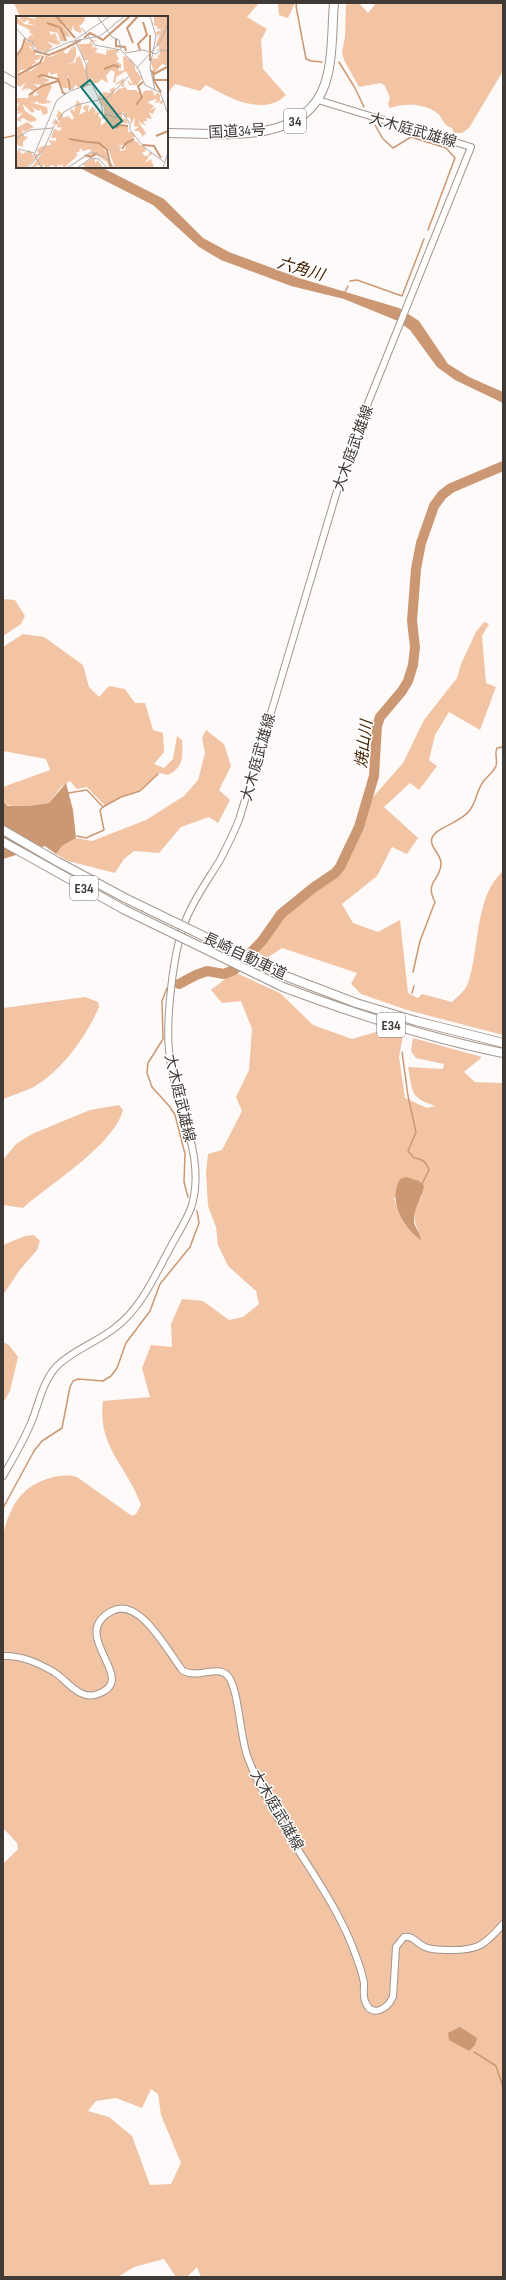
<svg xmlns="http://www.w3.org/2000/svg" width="506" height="2280" viewBox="0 0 506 2280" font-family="'Sofia Sans Condensed','Noto Sans JP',sans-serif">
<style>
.green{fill:#f2c4a4;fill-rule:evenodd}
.water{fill:#cc9873}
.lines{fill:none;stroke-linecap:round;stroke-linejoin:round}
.stream{stroke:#cc9873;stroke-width:1.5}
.river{stroke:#cc9873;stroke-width:10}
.secondary-casing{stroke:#a3968d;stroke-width:8}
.highway-casing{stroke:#a3968d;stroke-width:10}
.secondary{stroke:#fff;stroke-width:6}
.highway{stroke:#fff;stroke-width:8}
.highway-bridge-casing{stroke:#a3968d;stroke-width:10;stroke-linecap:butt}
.highway-bridge{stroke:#fff;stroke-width:8}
.labels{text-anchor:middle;stroke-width:3;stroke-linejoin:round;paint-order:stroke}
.shield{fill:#fff;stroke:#797573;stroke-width:1}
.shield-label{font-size:14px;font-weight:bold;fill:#403a37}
.street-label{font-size:15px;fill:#403a37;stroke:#fff}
.water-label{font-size:16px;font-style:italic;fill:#452305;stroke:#fff}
.inset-river{fill:none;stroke:#cc9873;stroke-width:2}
.inset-road{fill:none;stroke:#b1adab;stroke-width:1}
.view{fill:#0f766e;fill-opacity:0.15;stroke:#0f766e;stroke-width:2}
.inset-edge{fill:none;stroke:#403a37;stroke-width:2}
</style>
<rect width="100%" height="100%" fill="#fdfaf9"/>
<g class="green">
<path d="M14,3h245l-12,14 20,12 -6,11 2,29 23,26c-22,22 -57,3 -80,-10l-6,6 -25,-7 -8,10v-77h-147z"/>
<polygon points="276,3 295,3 288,18 279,15 278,5"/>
<path d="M350,3h9l9,10 8,-10h127v68l-34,57 -7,5h-8l-2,-5c-11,-4 -8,-10 -15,-15 -13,-10 -33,-10 -47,-5l-2,-4 2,-6 -5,-12 -4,-3 -22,4 -15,-27 -2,-8 3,-15 1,-32z"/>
<polygon points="3,599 15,600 25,616 21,624 3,636"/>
<path d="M484,622l5,2 -7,12 4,47 10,4 -16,43 -31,-18 -14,23 -6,25 8,6 -18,24 -9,-7 -26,24 34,31 -11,16 -15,-7 -15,29 -35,28 11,19 25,9 22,-12 8,73 10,5 4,-4 30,8c5,-5 14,-12 16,-19 12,-34 6,-86 35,-112v164l-96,-25 -46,-16 -10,-10 6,-11 -75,-25 -15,10 -11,-6 21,-31 61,-46 28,-55 7,-23 30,-34 21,-43 33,-42 4,-14 15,-32z"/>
<path d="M23,634l21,3 39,28 6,22 10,10 10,-11 16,3 10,14h10l8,27 10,3 1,19 -10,12 10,4 9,-9 4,-23 5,4c1,16 2,27 -14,35l-9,-2 -20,18 -19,6 -15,9 -18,-19 -10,2 -7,-8 -9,6 -12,16c-14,2 -35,8 -46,-1v-15l47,-17 -4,-11 -43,-8v-104z"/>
<polygon points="206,730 224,744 231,766 219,790 230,800 218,823 209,817 181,827 159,853 134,851 124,859 115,873 68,861 56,854 62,846 76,838 92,841 146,820 184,796 198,780 205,753 202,738"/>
<path d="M234,972l46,21 33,32 39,14 31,-9 20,6 -4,21 6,41 22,10 8,-2c-26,-9 -22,-14 -27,-39l35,2 1,-5 -28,-6 -5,-7 2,-13 69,19 -18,15 11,10 28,1v1194h-302l-4,-10 -10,10h-11l-12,-18 -30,8 -16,10h-115v-413l15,-15 -1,-6 -14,-15v-294c7,-25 15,-44 41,-54 11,-4 21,-6 33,-3l55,39 4,-2 5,-9c-13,-38 -44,-58 -38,-104l47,-4 -8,-29 9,-23 21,2 -1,-23 11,-25 21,2 26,19 14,-3 16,-13 -3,-13 -28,-25 -10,-21 -2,-18 -8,-21 -2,-33 2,-19 14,-4 20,-39 -6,-14 13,-27 3,-41 -11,-28 -19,2 -11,-13zM422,1195c-10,19 -10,24 0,43 -18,-8 -22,-23 -28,-40zM151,2089l7,5 3,21 20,48 -10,21 -21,1 -18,-49 -23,-19 -21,-6 8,-10 20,-3 26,10z"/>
<path d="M85,997l13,5 1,5c-13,30 -38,65 -67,81 -9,4 -19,7 -29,11v-91z"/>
<path d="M119,1105l4,5c-9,35 -73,74 -100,98l-20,-3v-45l13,-16 16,-10 58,-24z"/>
<polygon points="34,1235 40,1241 37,1250 19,1271 3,1295 3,1245 25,1236"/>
<polygon points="3,1342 9,1345 18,1357 10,1391 3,1403"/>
</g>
<g class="water">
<polygon points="78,167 101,167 164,199 203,238 229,252 299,278 399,308 419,321 448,364 469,377 503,392 503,403 455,380 437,367 410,330 398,321 344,299 291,286 221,260 199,247 153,205"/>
<polygon points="66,783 73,810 76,838 62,846 56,854 45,846 3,859 3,802 8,806 29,806 49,803"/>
<path d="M406,1177l13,4 5,5c-2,12 -10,21 -10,34 -1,7 8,13 7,20 -19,-13 -33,-40 -21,-61z"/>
<polygon points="460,2027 477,2038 475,2045 469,2051 449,2040 448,2033"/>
</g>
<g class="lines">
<g class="stream">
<polyline points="297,3 296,6 306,59 311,61 322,62"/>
<polyline points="339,62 355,88 364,107"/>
<polyline points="375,125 383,139 393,148 411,137 446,148 455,158 428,230"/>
<polyline points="3,138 17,135"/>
<polyline points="350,281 357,280 402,296 424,239"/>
<polyline points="345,292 348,286"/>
<polyline points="68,793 87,790 103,807 121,797 140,791 158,774"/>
<polyline points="77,836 86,838 104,830 100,810 103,807"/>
<path d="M413,972l7,-31 15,-39c-11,-21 6,-21 6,-39 0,-9 -12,-16 -9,-25 4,-11 29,-15 38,-28 6,-8 7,-20 13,-28 4,-6 10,-9 13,-16 2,-6 -2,-12 1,-18l6,-1"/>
<polyline points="167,988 162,1001 163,1039 148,1063 147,1073 152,1087 170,1107 175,1115 185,1154 184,1182 188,1197"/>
<polyline points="412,993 414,986"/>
<path d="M402,1052l6,44 8,36 -8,19 6,7c9,1 12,4 15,12l-7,14"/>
<polyline points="3,1508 34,1451 42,1441 62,1428 70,1387 73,1381 78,1379 103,1381 111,1376 117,1368 126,1343 150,1311 160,1284 190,1247 199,1223 197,1211"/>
<polyline points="474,2052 496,2066 503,2087"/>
</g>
<polyline class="river" points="179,984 196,975 207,971 224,974 234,970 262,941 281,914 313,888 335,873 340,867 359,827 374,776 377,726 380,717 402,691 408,681 413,665 415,647 412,621 416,569 421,543 434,506 442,495 451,488 503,466"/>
<g class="secondary-casing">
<g id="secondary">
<path d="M3,1476c10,-17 20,-34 28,-53 8,-19 11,-41 26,-57 17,-17 41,-24 59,-39 26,-20 39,-52 54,-79 7,-13 16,-27 21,-40 17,-52 -18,-106 -22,-157 -3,-33 4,-99 16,-129 8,-22 23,-42 35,-62 7,-13 13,-26 19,-40l98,-329 31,-88 103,-256 -153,-47"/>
<path d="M3,1656c18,-1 35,7 51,16 14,9 25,29 44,22 43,-15 -32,-59 14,-83 28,-15 57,43 71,60 16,8 35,-7 45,5 11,13 12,63 20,82 25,66 76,120 103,185 5,13 11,27 13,40 0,6 -1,13 1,18 6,18 22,8 28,-4l3,-50 8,-10c9,-2 13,7 21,10 7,3 15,3 22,3 30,1 37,-4 56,-26"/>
</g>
</g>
<g class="highway-casing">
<g id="highway">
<polyline points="3,76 17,84"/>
<path d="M167,133c57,0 146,15 161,-60 5,-22 4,-47 6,-70"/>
<polyline points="3,830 58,862 125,898"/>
<polyline points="3,842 123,909"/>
<polyline points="288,977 356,1003 416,1021 503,1043"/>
<path d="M283,987c72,27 144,51 220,66"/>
</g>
</g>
<use href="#secondary" class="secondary"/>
<use href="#highway" class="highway"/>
<g class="highway-bridge-casing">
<g id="highway-bridge">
<polyline points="125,898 288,977"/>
<polyline points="123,909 283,987"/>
</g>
</g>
<use href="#highway-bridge" class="highway-bridge"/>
</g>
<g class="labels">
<g class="shield">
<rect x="284" y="109" width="22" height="24" rx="3"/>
<rect x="70" y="876" width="28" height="24" rx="3"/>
<rect x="377" y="1013" width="28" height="24" rx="3"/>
</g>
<g class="shield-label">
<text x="295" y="126">34</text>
<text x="84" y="893">E34</text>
<text x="391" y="1030">E34</text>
</g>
<g class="street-label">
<text transform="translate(413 130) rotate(16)" y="5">大木庭武雄線</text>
<text transform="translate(237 131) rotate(-3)" y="5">国道34号</text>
<text transform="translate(353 448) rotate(-70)" y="5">大木庭武雄線</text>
<text transform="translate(258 757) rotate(-74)" y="5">大木庭武雄線</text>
<text transform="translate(245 956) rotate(25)" y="5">長崎自動車道</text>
<text transform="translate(180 1098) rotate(77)" y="5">大木庭武雄線</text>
<text transform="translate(277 1810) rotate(60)" y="5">大木庭武雄線</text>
</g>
<g class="water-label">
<text transform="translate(301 268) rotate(16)" y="6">六角川</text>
<text transform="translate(363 744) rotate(-83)" y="6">焼山川</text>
</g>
</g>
<g transform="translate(16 16)">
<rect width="152" height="152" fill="#fdfaf9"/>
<path d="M0,0l8,8 13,2 -10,-3 3,-1 -3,-2 -3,3 -4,-4 1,-3 15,3 -2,-3h50l1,4 -4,5h-2l3,6 -2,2 -6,-3 -1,-5 -2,7 -4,-6 -6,-2 10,13 -6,-1 1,5h-6l-2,-8 -9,-2 2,4 4,-2 3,7 -5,-3 8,6 -4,2 -11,-4 7,5 -6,6 -10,-2 -4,-5 -6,-7 4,-3 3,1 -5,-4 1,-2 -14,-7zM132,0l6,8v-8h14v50l-6,-2 -8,9 -3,-11 2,-4 4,1 -2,-2 4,2 -2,-3 3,-2v-4l-5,1 5,-3 -4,-4 4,-10 -3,2 -1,-4 6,-2 -6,-2 2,-2h-3zM76,22v2h5l-7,3 3,1 -1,5 4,-4 -1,3h3l-3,4 11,3 1,-7 2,3 1,-4v3l10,-1 -4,5 3,5 -3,2 5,3v6l-1,-3 -2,3 2,1 4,-1 -1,-14 4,1 -1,-2 2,2 -1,2h4l4,7v4l7,8 -5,7h-8l-2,-6 3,4 3,1 -7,-13 -10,6v5l-3,1 2,-11 -4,-2 -5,6 2,7 -7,-4 -3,4h-5l-2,-5v5l-5,-3 2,5 -4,3 -7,-1 -1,-3 -3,5h-3l-2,-8 2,-2 -3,-3 1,12h-5l-5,-7 -1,-8 -6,2 -2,-4 -1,4 3,3 -11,-2 10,4 -8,5 -9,-1 5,3 -4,4 -6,-3 -1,3 -1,-3 -5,3 5,-9 -6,5 -4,-3v-27l6,-11 2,1 1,-7 7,3v5l-2,-2 -1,1 7,5 -1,3h7l-4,5h-4l3,3 -4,1 -3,4 -9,2 -3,3 3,2 6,-4h4l13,-10 1,-6 5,2 16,-8 -3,3 4,2 4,-6 2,1 -1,-3 4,1v9l-3,6 -8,3 11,-3v-4l4,-2 5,14 3,-10h-4l-6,-16h11zM108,62v9l-3,-1 -2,3 7,-2 1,3h11l-2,2h4l2,4 2,-5 8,-1 3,6 2,-4 3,3v6l4,-1 -3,5 -2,-4 -1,2 -4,-1 3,-1 -1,-2 -9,3 7,4 -4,4 6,-3 -3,7 -4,-2 3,7 -6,-1 1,3h-4l3,5 -8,-5 9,14 -3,-1 -1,3 -4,-6h-6l6,-4 -5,-1 1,-9 -4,7 -1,-6 -6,-1v-5h-2v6l4,1 2,5 -5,-2 -4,3 9,2v5h5l2,4 -12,9h-7l5,1 -1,5 5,-1 1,-7 7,-3 6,3v3l4,-2 3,7 -4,2 3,3 4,-1v-3l4,1 -3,3h-3l2,1 -4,6 6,-4 3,9h-39l-6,-17 -8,-6 6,9v3l-6,-1 9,4 2,8 -3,-4 1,4h-1l-2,-6 -11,-7 -5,3 -6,-1 -16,11 16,-12 6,1 3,-2 -4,1h-6l8,-3 -2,-4 -7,2 -3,-3 -1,4 -4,1 3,1 -2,3 -12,11 -3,-6 1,4 -4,-1 -2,3 -3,-3 -8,3 -1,-4 -2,4 -3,-3 -8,3 15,-21 -10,12 -2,-5h5l-2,-4 5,-4 9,-1 -2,-5 7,1v-3h-5l3,-9 6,2 2,-4 -4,1 -2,-5 -4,1 3,-6 3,5 2,-2 -4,-5 2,-3 -1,-3 5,3 2,8 -1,-3 5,-2 4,4 2,-2 -4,-7 2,-2 2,3 3,-12 5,5 -3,10 7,-4 -3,-2 1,-3 5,-1 -1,7 5,-6 2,4 2,-6 -2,9 6,-1 -3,4 3,2v8l6,-6 -3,-1v-12l-5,-5 4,-2 -4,1v-9l3,7 1,-7 9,1 -3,-3 6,-3 -1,7 10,-12 -10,3zM38,65l-4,4 2,1 -6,14 6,2 -8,2 -6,-1 -1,-3 -2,3 -6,-1 18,5 1,6 -5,2 -2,-6 -2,2 -7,-4 3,4 -3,2 -9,-9 2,7 11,7v3l-6,1 -7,-4 -3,2 2,2 -6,-2 7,-7 -7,1 3,-3h-3l3,-8 -3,1v-6h12l1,-4 5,-2 -1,4 6,-1 -3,-2 6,-7zM11,106l7,5 -10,5 -2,-4 2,8 4,1 -5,5v5l-6,-2 -1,-17zM3,134l3,4 8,-4 5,9 -9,9 -10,-1v-15zM75,143h4v4l3,-3 5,8h-25l7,-1 -2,-3z" fill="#f2c4a4"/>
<path class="inset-river" d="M40,0l19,22M31,7l12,4M44,11l6,14M134,19v26M68,22l6,-5 13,7 27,-24M100,23v7l9,1 1,4M117,27l-6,-15 11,-12M50,32l15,-8M124,34l-2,-6 9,-9 -4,-13M18,35l15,4 17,-7M0,40l6,-8 3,-10M88,53l10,-4 5,2M134,54l3,2 1,9 7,11M138,58l13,-7M2,59l22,-12 3,-7M22,61l4,-2 16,4 5,14 3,1M52,62l2,12M138,64h14M13,79l13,-9 16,-5M120,89l6,-8 -4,-11 5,-4M100,112l3,-3 9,1M140,120l12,-5M53,123l18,3M71,126l12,1 8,7 4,18M127,129l11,1 7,12M106,133l4,-6 8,-4M69,139l6,2 6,-4"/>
<path class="inset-road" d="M81,0l15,21 7,3 2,9M134,0l6,20 -6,31 5,23 5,2 8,22M97,9l12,-9M0,12l11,12 6,2v7l11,4 25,-11 31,-6 14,-11M66,12l13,17 26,5 17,18 7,17 10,5M59,24l35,-24M109,37l18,-3 13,4 5,-4 7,1M120,53l24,-27 7,-16M72,69l4,-1 10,22 1,13M88,103l2,-5 10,4 1,-4 6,-1 7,11v6l14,17 20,15M1,122l13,-8 23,-2M2,133l16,4M12,152l16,-19 10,-23 10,-14 12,-7 31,-7 22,-22M26,152l-8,-13 23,-55 13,-9 18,-6 -2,-21 -11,-24M51,152l24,-16 16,6 7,10M61,152l14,-10 8,1 8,9M147,152l5,-16"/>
<path class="view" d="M74,64l32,41 -9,7 -32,-41z"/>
<rect width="152" height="152" class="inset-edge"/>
</g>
<rect width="506" height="2280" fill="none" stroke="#403a37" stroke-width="8"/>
</svg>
